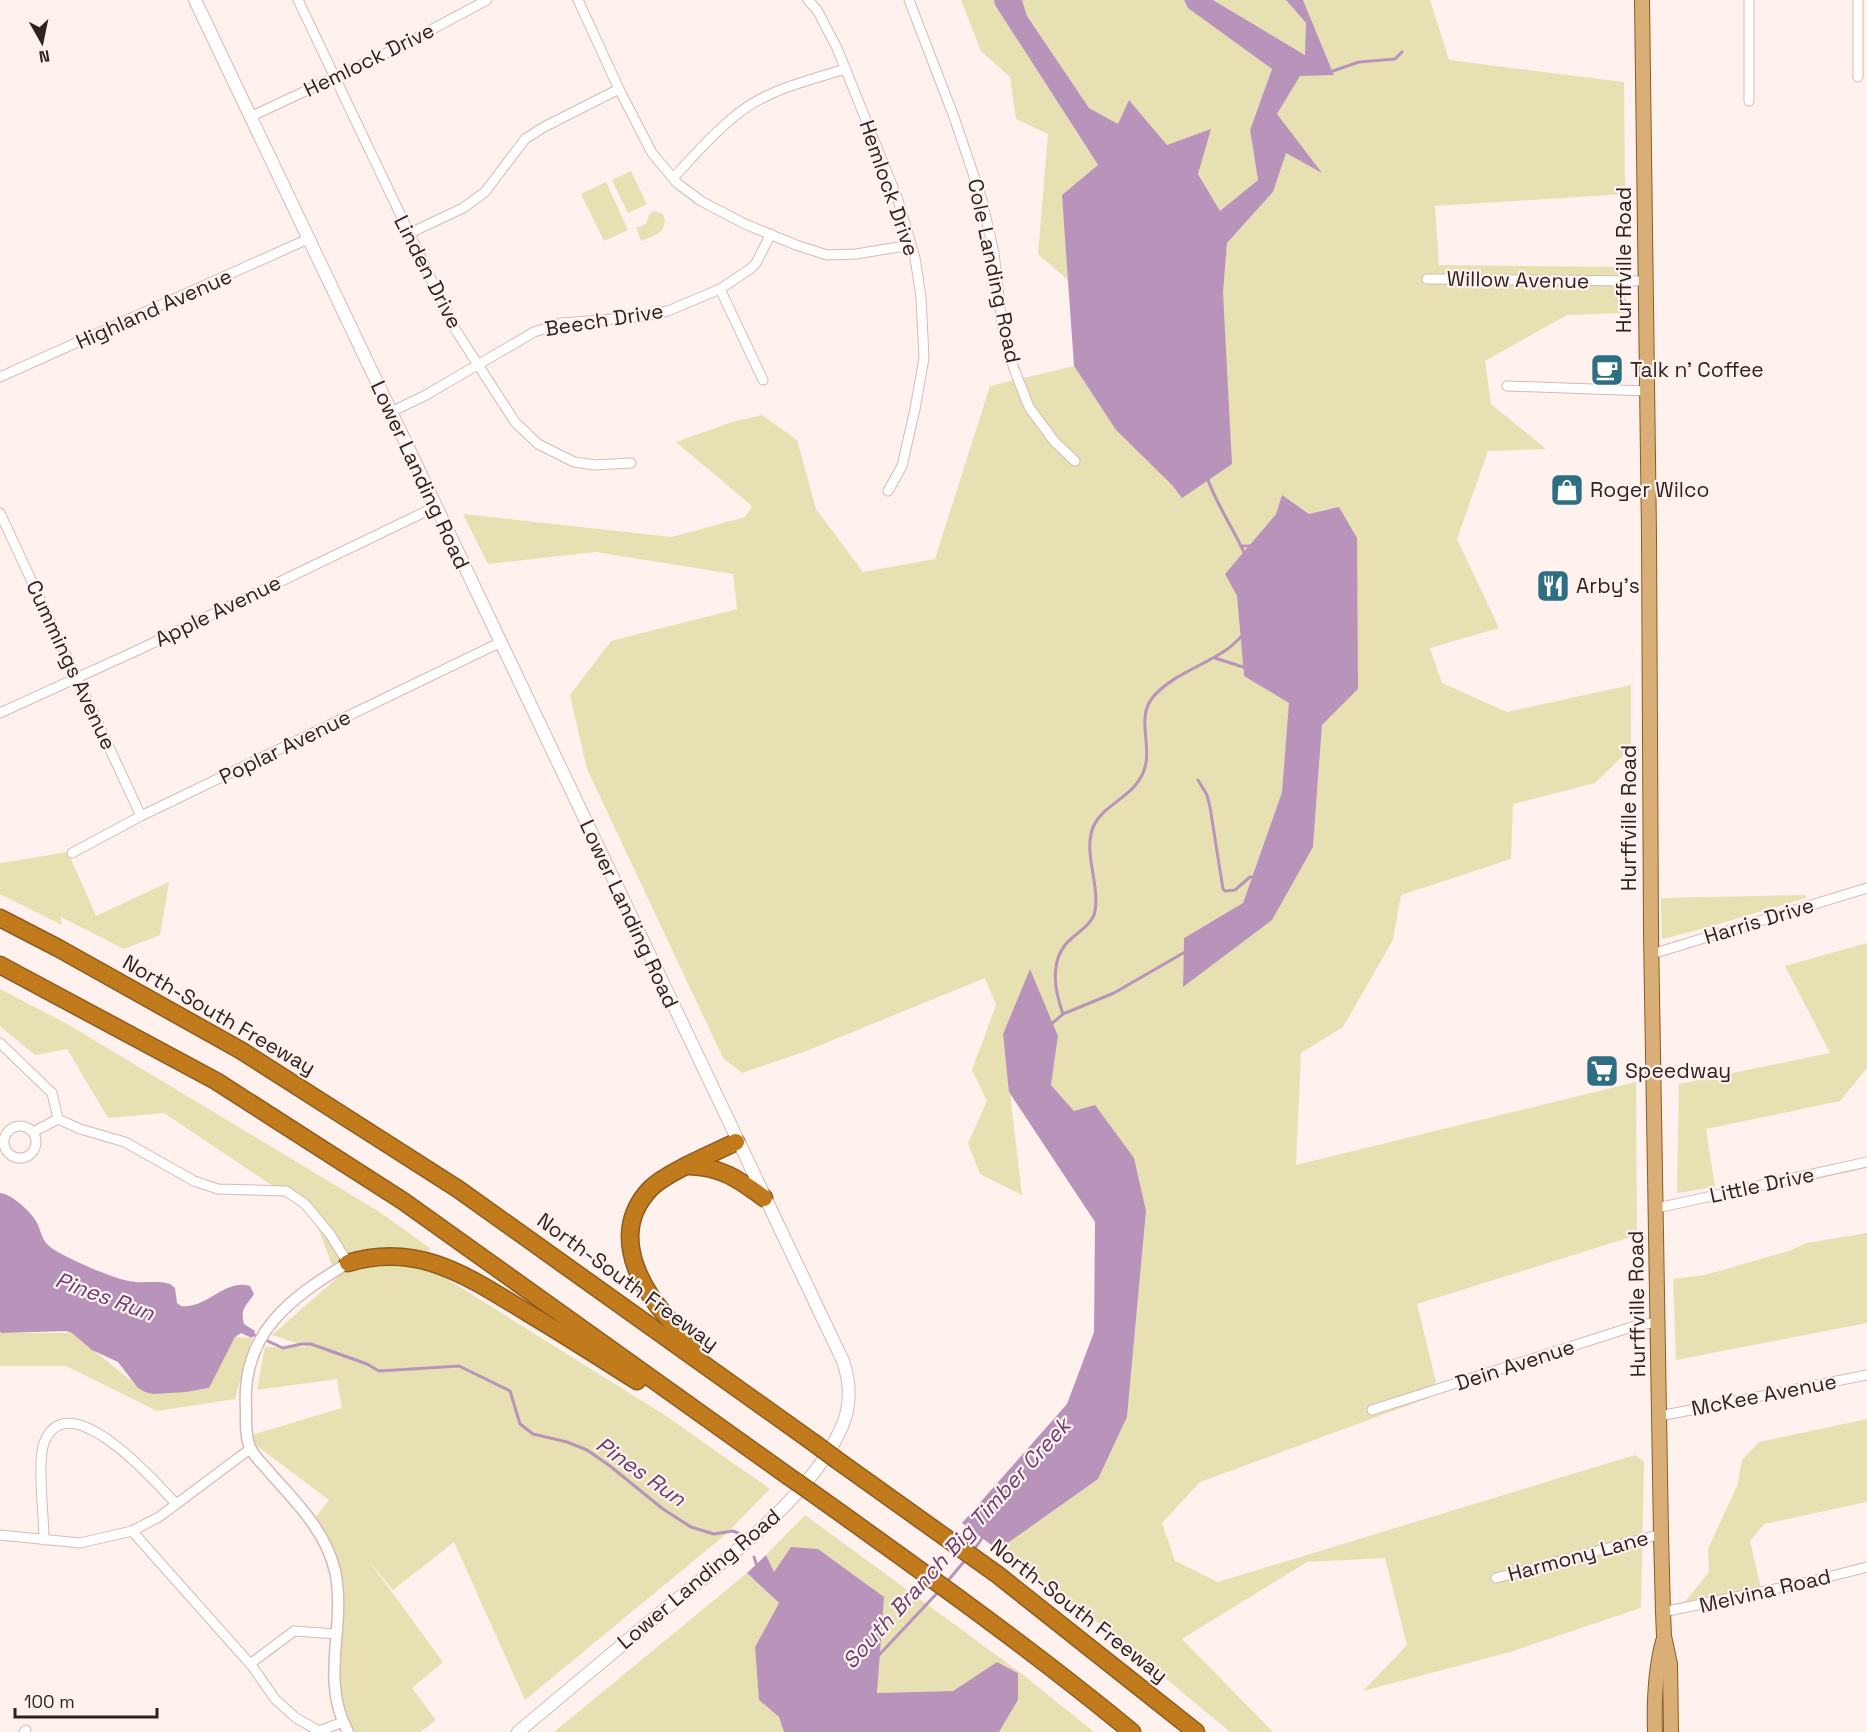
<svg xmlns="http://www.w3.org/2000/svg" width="1867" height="1732" viewBox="0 0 1867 1732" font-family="'Space Grotesk',sans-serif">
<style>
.green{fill:#e6e0b3;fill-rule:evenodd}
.water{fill:#b894ba}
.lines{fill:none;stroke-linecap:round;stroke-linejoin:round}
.stream{stroke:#b894ba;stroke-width:3}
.minor-casing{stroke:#d8bab4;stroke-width:11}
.tertiary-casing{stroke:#d8bab4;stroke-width:13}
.secondary-casing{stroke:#d8bab4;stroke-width:14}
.primary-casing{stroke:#8e5c1e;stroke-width:16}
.motorway-casing{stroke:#8e5c1e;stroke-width:19}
.minor{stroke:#fff;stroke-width:9}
.tertiary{stroke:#fff;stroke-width:10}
.secondary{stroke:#fff;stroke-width:12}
.primary{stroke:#daaf77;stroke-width:14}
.motorway{stroke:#c17a1c;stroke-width:16}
.motorway-bridge-casing{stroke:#8e5c1e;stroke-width:19;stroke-linecap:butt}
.motorway-bridge{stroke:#c17a1c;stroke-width:16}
.labels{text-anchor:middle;stroke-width:4.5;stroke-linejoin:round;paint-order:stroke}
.street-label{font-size:21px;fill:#2e2321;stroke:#fef1ee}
.poi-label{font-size:21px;fill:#2e2321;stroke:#fef1ee;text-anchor:start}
.water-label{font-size:22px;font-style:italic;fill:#6c3e70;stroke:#fef1ee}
</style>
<rect width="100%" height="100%" fill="#fef1ee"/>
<g class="green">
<polygon points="961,0 994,0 995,5 1098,166 1062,195 1069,281 1038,254 1048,134 1016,119 1010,77 981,51"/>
<polygon points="1022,0 1184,0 1189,8 1272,69 1250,130 1258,180 1220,211 1198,174 1167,145 1129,100 1118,125 1089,108 1027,16"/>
<polygon points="1213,0 1286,0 1306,23 1306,55"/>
<path d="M1303,0h127l19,60 175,22 1,112 -190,12 4,59 187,2v46l-59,2 -82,46 6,43 55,45 -58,2 -31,88 42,89 -69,20 12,35 65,29 124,-27v63l-36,35 -82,21 -2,55 -110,36 -8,45 -50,87 -42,26 -5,112 340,-83 1,153 -220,69 22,90 -239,88 -38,41 13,38 43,21 417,-127 9,6 -3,147 -131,44 -147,39 44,-46 -22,-87 -78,4 -125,77 91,93h-43l-126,-105 -106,-77 100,-71 29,-62 19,-206 -72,-100 -23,-26 7,-49 -28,-66 -27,64 19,161 -42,-21 -12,-31 19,-42 -15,-31 24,-65 -11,-27 -179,73 -64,22 -19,-15 -136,-289 -17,-74 41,-54 126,-32 -4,-35 -137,-22 -108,12 -25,-50 209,23 73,-20 7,-11 -76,-64 56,-20 30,-7 35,25 19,69 47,63 72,-13 55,-173 84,-20 42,64 56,55 10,13 41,-206 4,-49 46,-51 13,-40 34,20 -43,-58 23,-38 34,-2zM1282,496l27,18 49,174 -36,37 -9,122 -130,139 1,-48 59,-35 39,-111 8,-90 -46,-26 -7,-80 -12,-22 51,-60z"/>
<polygon points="631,171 647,204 628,213 612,180"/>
<polygon points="606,182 628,230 604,241 581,194"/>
<path d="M653,211l10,3c7,17 -8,22 -22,27l-5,-13 10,-4 3,-9z"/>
<polygon points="68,852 96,916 169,882 160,935 124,949 61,917 62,925 0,894 0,863"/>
<polygon points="1806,895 1806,898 1698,930 1662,939 1661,898"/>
<polygon points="1867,943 1867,1068 1840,1101 1706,1129 1715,1187 1677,1193 1679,1084 1830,1053 1785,966"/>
<polygon points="0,989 69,1025 378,1211 430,1248 423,1264 663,1414 770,1489 725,1535 525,1700 454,1542 393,1590 369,1561 443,1662 412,1688 436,1720 420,1732 348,1732 335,1700 337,1587 313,1521 329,1500 245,1437 342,1408 337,1379 257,1390 265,1347 308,1347 272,1335 337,1278 312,1212 164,1113 108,1118 67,1049 35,1055 0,1026"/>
<polygon points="1867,1233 1867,1323 1676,1360 1673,1279 1705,1275 1789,1251 1807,1243"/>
<polygon points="0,1331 2,1333 72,1333 145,1392 208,1389 235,1337 252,1338 235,1399 157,1411 66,1366 0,1366"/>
<polygon points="1867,1419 1867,1502 1764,1524 1750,1541 1762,1593 1709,1605 1685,1602 1709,1572 1708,1549 1737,1486 1742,1460 1759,1442"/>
<polygon points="805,1515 1022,1674 1094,1732 999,1732 1018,1700 1018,1673 997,1662 953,1691 877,1693 774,1573 766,1555"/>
<polygon points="747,1573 779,1603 755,1647 759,1700 779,1717 784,1732 554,1732"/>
</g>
<g class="water">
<polygon points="994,0 1022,0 1027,16 1089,108 1118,124 1129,100 1167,145 1211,129 1198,174 1220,211 1258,180 1250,130 1272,69 1188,8 1184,0 1213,0 1305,55 1306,23 1286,0 1303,0 1334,75 1300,76 1277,114 1322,173 1286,153 1273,192 1227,243 1223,293 1232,464 1182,498 1172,485 1116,430 1074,366 1062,195 1098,165 995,5"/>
<polygon points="1282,495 1309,514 1339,507 1357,538 1358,689 1322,725 1313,847 1272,920 1183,987 1184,938 1243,903 1282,792 1289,703 1244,676 1237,596 1225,574 1276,514"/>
<polygon points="1030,969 1058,1036 1051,1085 1074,1111 1095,1105 1134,1158 1146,1211 1127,1417 1098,1479 998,1550 962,1523 1067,1404 1094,1332 1095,1222 1009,1092 1003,1034"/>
<path d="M0,1193c11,0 34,21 38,32 3,7 4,14 10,20 10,10 66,34 81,36 13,3 28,-1 41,3l5,4 2,15 4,3c26,3 44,-28 69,-20l4,8c-8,13 -14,13 -10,30l11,7 -3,7 -11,-5 -6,4 -26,51 -23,4 -33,2 -8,-2 -7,-4 -20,-26 -26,-12 -20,-17 -6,-2 -64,2 -2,-1z"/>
<polygon points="791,1547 818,1549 884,1597 877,1693 953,1691 997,1662 1018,1673 1018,1700 999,1732 784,1732 779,1717 759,1700 755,1647 779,1603 747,1573 766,1555 774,1572"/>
</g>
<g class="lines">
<g class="stream">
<polyline points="1330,72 1359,62 1395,59 1402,52"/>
<path d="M1207,477c9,28 27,51 38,78"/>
<polyline points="1241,546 1251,546"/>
<polyline points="1215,658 1246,668"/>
<polyline points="1198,780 1207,795 1210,807 1223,889 1225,891 1235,890 1250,877 1254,877"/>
<path d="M1063,1014c-9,-25 -14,-57 9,-76 9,-8 21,-15 23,-27 5,-28 -13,-60 -1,-86 12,-24 46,-29 52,-62 4,-22 -9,-47 7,-66 19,-22 50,-31 73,-47 6,-4 12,-10 17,-15"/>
<polyline points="1049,1026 1063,1014 1114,993 1185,952"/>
<polyline points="250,1333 283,1348 302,1344 311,1344 367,1364 379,1371 459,1366 510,1391 520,1424 533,1434 567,1442 587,1450 610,1466 663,1509 691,1527 714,1534 733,1531 740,1534"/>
<polyline points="973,1551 983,1537"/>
<polyline points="754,1557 758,1569"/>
<polyline points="946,1583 967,1558"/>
<polyline points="879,1655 940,1590"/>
</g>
<g class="minor-casing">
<g id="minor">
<polyline points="298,0 455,329 515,422 538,444 574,462 595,465 631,463"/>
<polyline points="578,0 619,89 652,153 677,183 701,201 745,224 796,245 827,255 856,254 911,245"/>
<polyline points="808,0 817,10 837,48 898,200 915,258 921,297 924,358 915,409 902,466 888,491"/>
<polyline points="909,0 954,117 982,200 994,253 1002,324 1014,369 1029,407 1054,441 1075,461"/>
<polyline points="1749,0 1749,101"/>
<polyline points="1858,0 1858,77"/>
<polyline points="250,117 397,48 487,0"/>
<path d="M673,178c20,-21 39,-44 62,-62 30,-26 73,-35 110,-47"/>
<polyline points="408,234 463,208 485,192 525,139 544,127 619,89"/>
<polyline points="1427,279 1646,281"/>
<polyline points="720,289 763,380"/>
<polyline points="0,377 308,239"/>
<polyline points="1507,386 1647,391"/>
<polyline points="391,412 426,395 534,332 562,323 639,317 668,311 720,289 750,269 756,263 771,234"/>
<polyline points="0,513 141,816"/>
<polyline points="0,713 138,650 435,507"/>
<polyline points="72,853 141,816 499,643"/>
<polyline points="1652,954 1867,888"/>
<polyline points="0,1043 52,1093 58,1119"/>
<circle cx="20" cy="1142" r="16"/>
<polyline points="33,1132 58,1119 80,1129 125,1142 194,1181 218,1189 286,1191 305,1204 330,1234 348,1263"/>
<polyline points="1657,1208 1867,1162"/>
<polyline points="1372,1410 1638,1325 1659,1322"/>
<polyline points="1660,1416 1867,1375"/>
<polyline points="132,1531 252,1666 275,1699 296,1718 319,1731 343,1722"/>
<polyline points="0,1535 80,1543 132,1531 159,1517 250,1449"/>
<path d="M44,1540c0,-23 -7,-79 0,-97 23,-62 112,39 132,61"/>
<polyline points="1496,1578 1661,1534"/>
<polyline points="1663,1612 1808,1582 1867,1567"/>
<polyline points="250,1664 294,1631 336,1634"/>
<polyline points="24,1732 26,1730"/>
</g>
</g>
<g class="tertiary-casing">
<path id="tertiary" d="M348,1732c-29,-54 -1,-105 -13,-161 -9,-39 -38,-68 -64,-97 -6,-8 -16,-16 -20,-25 -6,-10 -5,-28 -5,-40 -5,-76 44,-111 102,-146"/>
</g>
<g class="secondary-casing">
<path id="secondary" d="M195,0c215,454 430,908 648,1361 8,23 8,48 -3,70 -32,68 -117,131 -175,178 -49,41 -98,82 -147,123"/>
</g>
<g class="primary-casing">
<g id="primary">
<polyline points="1642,0 1649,534 1651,934 1661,1534 1663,1612 1664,1636 1670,1664 1671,1732"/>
<path d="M1655,1732c-1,-31 0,-61 8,-91"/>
</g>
</g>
<g class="motorway-casing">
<g id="motorway">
<polyline points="0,918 58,948 242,1051 458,1189 814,1443"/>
<polyline points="0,965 216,1081 403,1201 788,1476"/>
<path d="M689,1166c33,1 49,13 75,32"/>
<path d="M348,1263c71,-22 122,15 180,50 37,22 73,45 109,68"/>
<path d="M700,1348c-45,-34 -101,-107 -49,-160 16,-16 63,-35 85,-46"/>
<polyline points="837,1460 998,1575 1196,1732"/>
<path d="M811,1492c109,78 218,155 321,240"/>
</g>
</g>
<use href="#minor" class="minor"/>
<use href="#tertiary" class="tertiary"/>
<use href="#secondary" class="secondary"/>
<use href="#primary" class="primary"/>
<use href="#motorway" class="motorway"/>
<g class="motorway-bridge-casing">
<g id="motorway-bridge">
<polyline points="814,1443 837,1460"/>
<polyline points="788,1476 811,1492"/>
</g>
</g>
<use href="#motorway-bridge" class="motorway-bridge"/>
</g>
<defs>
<g id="cafe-square" transform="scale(1.725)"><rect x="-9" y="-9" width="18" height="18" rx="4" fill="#2e6e82" stroke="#fef1ee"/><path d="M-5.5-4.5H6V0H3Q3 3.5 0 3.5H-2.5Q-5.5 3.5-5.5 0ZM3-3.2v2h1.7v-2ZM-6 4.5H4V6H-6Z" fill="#fff"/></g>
<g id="shop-square" transform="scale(1.725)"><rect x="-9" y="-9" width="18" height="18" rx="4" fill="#2e6e82" stroke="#fef1ee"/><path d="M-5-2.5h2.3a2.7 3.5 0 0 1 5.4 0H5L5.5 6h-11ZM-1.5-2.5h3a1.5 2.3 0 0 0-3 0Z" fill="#fff"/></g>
<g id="restaurant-square" transform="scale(1.725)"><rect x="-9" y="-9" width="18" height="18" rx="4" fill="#2e6e82" stroke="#fef1ee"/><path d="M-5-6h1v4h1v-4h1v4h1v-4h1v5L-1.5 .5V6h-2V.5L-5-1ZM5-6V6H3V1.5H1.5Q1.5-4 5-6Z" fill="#fff"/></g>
<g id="supermarket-square" transform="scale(1.725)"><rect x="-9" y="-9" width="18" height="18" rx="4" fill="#2e6e82" stroke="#fef1ee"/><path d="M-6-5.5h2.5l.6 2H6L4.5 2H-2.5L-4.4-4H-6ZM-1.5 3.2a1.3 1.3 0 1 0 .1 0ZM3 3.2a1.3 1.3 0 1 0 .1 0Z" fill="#fff"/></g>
</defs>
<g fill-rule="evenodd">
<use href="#cafe-square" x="1607" y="370"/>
<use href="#shop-square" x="1567" y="490"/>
<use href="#restaurant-square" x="1553" y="586"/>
<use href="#supermarket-square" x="1602" y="1071"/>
</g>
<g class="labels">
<g class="street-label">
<text transform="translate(369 60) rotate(-26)" y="7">Hemlock Drive</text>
<text transform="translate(889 188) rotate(71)" y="7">Hemlock Drive</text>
<text transform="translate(1624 260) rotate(-90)" y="7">Hurffville Road</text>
<text transform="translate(994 271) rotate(78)" y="7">Cole Landing Road</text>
<text transform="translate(428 272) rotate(63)" y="7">Linden Drive</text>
<text transform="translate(1518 280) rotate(1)" y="7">Willow Avenue</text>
<text transform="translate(154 309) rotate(-24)" y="7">Highland Avenue</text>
<text transform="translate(604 320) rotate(-9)" y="7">Beech Drive</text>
<text transform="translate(420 475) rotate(65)" y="7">Lower Landing Road</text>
<text transform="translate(218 611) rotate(-26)" y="7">Apple Avenue</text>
<text transform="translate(71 665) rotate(65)" y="7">Cummings Avenue</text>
<text transform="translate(285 747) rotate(-26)" y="7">Poplar Avenue</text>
<text transform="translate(1629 818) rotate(-90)" y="7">Hurffville Road</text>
<text transform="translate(629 914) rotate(65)" y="7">Lower Landing Road</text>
<text transform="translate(1759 921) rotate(-17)" y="7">Harris Drive</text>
<text transform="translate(219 1015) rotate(30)" y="7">North-South Freeway</text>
<text transform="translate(1762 1185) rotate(-12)" y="7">Little Drive</text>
<text transform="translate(628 1282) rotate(36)" y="7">North-South Freeway</text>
<text transform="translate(1637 1304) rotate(-91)" y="7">Hurffville Road</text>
<text transform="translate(1515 1365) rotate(-18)" y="7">Dein Avenue</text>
<text transform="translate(1764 1395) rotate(-11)" y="7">McKee Avenue</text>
<text transform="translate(1578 1556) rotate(-15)" y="7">Harmony Lane</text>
<text transform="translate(699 1579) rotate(-40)" y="7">Lower Landing Road</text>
<text transform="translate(1765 1591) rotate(-13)" y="7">Melvina Road</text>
<text transform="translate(1079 1611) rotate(38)" y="7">North-South Freeway</text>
</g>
<g class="poi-label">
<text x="1630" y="377">Talk n' Coffee</text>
<text x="1590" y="497">Roger Wilco</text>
<text x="1576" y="593">Arby's</text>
<text x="1625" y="1078">Speedway</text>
</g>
<g class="water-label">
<text transform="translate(105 1296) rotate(20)" y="8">Pines Run</text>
<text transform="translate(641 1471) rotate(35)" y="8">Pines Run</text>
<text transform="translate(956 1543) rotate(-48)" y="8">South Branch Big Timber Creek</text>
</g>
</g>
<g transform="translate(42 42) rotate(171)" stroke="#fef1ee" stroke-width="4.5" paint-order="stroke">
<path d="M0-4.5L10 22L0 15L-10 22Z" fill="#2e2321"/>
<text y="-9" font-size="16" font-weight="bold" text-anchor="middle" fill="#2e2321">N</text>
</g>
<path d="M15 1708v9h142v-9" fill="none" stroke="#2e2321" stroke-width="3"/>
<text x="24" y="1708" font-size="18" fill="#2e2321" stroke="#fef1ee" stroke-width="4.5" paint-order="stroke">100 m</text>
</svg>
